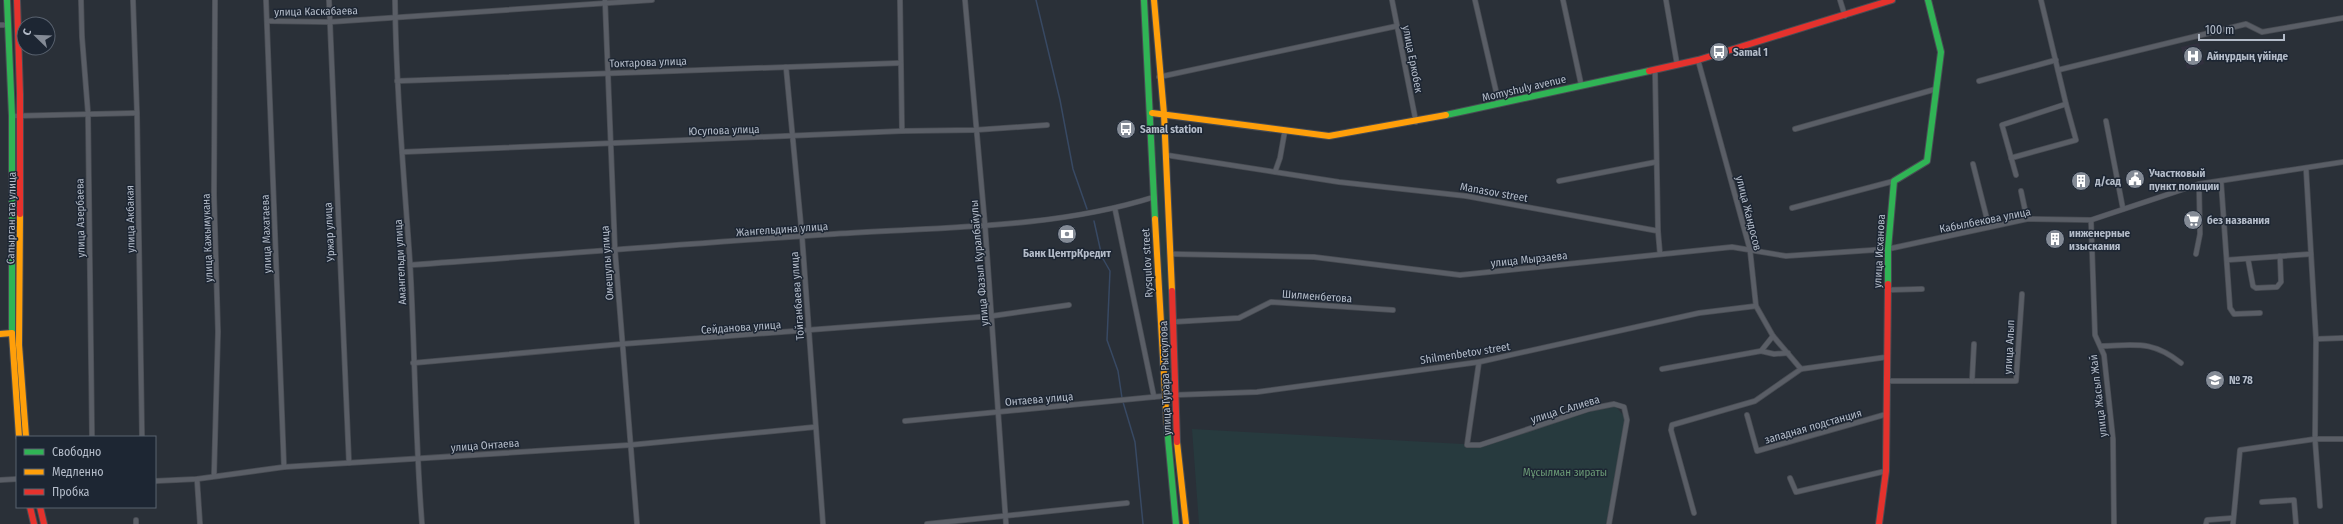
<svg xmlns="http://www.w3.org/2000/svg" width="2343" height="524" viewBox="0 0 2343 524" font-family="'Fira Sans Condensed',sans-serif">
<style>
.medical{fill:#31303e}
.green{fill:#273a3e}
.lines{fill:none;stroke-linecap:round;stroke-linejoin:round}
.stream{stroke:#384963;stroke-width:1.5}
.street-casing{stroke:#484c53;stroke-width:6}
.fast-casing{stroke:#484c53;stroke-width:8}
.slow-casing{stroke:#484c53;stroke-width:8}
.jam-casing{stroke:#484c53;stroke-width:8}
.street{stroke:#5a5e66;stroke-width:4.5}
.fast{stroke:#30b455;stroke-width:6}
.slow{stroke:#ff9f0a;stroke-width:6}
.jam{stroke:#e5322d;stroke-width:6}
.labels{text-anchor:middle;stroke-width:3;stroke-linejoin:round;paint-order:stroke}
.street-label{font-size:11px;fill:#b4bcc9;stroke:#1d2633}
.poi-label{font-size:11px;font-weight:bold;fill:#b4bcc9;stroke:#1d2633;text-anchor:start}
.park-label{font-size:11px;fill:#6b9a76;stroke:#1d2633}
</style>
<rect width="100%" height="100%" fill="#2a3038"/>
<polygon class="medical" points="2199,43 2204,64 2187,69 2181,47"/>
<g class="green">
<polygon points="1154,120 1160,120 1172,391 1168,390"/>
<polygon points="1614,404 1627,420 1609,524 1199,524 1192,429 1480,445 1589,409"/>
</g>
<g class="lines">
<g class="stream">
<polyline points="1036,0 1060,100 1073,169 1087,209"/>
<polyline points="1094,221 1102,257 1110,271 1107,340 1118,371 1122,398"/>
<polyline points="1123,402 1135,442 1143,524"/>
</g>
<g class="street-casing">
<g id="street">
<polyline points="81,0 82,37 88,113 92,437"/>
<polyline points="133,0 137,113 142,437"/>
<polyline points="266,0 284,467"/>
<polyline points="329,0 349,463"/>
<path d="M395,0c1,88 9,176 15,263 5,87 5,174 12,261"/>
<polyline points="605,0 615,250 637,524"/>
<polyline points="900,0 902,131"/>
<polyline points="965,0 985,225 1006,524"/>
<polyline points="1392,0 1416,122"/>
<polyline points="1475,0 1499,104"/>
<polyline points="1563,0 1581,84"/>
<polyline points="1666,0 1677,64"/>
<polyline points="1840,0 1845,16"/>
<polyline points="267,21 329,22 652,0"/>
<polyline points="0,25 9,25"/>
<polyline points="1698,60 1750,250 1756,306 1773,336 1801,369 1887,357"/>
<polyline points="786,67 802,236 823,524"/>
<polyline points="2058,70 2246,24 2262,32 2343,18"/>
<polyline points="1159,77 1397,26"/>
<polyline points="397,81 900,63"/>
<polyline points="1979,81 2056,60"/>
<polyline points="12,116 137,113"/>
<polyline points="2106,121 2123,209"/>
<polyline points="1795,129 1936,89"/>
<polyline points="402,152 902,131 975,130 1047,125"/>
<polyline points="1166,155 1339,182 1466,196 1658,231 1655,69"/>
<polyline points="2011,158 2076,140 2066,104"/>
<polyline points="1973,164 1989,227"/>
<polyline points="2306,168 2316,339 2315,439 2320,506"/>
<polyline points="1275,172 1280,158 1285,130"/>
<polyline points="2016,175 2002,125 2066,104 2041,0"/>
<polyline points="1559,181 1656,162"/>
<polyline points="2221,181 2230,308 2234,314 2260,313"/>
<polyline points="2021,191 2027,219"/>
<polyline points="1792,208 1894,181"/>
<polyline points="1115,209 1154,397"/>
<polyline points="2091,220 2095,335 2104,355 2113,439 2114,524"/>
<polyline points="1658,231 1660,254"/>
<polyline points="1171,254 1314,257 1460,275 1732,247 1786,256 1888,249 2027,219 2091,220 2199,184 2343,162"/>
<polyline points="2196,254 2200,234 2199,184"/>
<polyline points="2248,259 2253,286 2256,288 2277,287 2281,282 2280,256"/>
<polyline points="2227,260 2311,254"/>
<path d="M410,265c141,-10 282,-22 424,-31 105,-7 219,-5 320,-37"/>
<polyline points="1887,290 1922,289"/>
<polyline points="1172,322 1239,318 1271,302 1393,310"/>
<polyline points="2316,339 2343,338"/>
<path d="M2101,346c35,-1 51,-6 80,17"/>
<polyline points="1761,351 1774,354 1788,353"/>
<polyline points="1479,362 1467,445 1480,445 1589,409 1614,404 1624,407 1627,420 1609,524"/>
<polyline points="413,363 622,344 992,316 1069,305"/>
<polyline points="1662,369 1761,351 1773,336"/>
<polyline points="1887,381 2016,381 2022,294"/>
<polyline points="1972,381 1974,344"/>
<polyline points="1747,415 1757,451 1887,414"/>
<polyline points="905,421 1174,395 1257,392 1479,362 1699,313 1756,306"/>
<polyline points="214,476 218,332 214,195 215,0"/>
<polyline points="1790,478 1796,492 1886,471"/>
<polyline points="197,479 200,524"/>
<polyline points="0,480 17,479"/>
<polyline points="155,481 197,479 284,467 630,445 815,427"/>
<polyline points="2262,502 2294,500 2296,524"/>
<polyline points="1694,513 1671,430 1672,425 1755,401 1801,369"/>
<polyline points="136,524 136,520"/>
<polyline points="927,524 1127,503"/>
<polyline points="2206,524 2207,520 2233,518"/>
<polyline points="2233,524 2240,450 2315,439 2343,439"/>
</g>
</g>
<g class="fast-casing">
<g id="fast">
<polyline points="7,0 12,116 12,334"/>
<polyline points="1144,0 1155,219"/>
<polyline points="1446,115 1649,71"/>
<polyline points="1888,284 1888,249 1894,181 1927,161 1941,52 1928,0"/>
<polyline points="1167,427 1176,524"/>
</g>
</g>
<g class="slow-casing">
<g id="slow">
<polyline points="1154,0 1164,114 1172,291"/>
<polyline points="1152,113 1329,136 1446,115"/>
<polyline points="20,214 19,345 26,437"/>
<polyline points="1155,219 1167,427"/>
<polyline points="0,334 12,333"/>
<polyline points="12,334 19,437"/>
<polyline points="1177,442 1186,524"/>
</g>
</g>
<g class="jam-casing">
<g id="jam">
<polyline points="17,0 20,94 20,214"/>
<polyline points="1649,71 1698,60 1892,0"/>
<polyline points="1172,291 1177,442"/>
<polyline points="30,507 34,524"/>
<polyline points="40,507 44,524"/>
<polyline points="1879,524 1886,471 1888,284"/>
</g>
</g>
<use href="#street" class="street"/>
<use href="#fast" class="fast"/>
<use href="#slow" class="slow"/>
<use href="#jam" class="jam"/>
</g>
<defs>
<g id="bus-disc" transform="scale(1)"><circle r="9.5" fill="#848b96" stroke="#1d2633"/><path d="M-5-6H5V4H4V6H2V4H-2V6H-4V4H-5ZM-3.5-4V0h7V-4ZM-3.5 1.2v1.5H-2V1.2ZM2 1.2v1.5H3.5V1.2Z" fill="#fff"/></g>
<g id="hospital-disc" transform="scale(1)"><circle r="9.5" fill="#848b96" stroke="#1d2633"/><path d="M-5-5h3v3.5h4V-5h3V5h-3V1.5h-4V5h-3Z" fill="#fff"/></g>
<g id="civic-disc" transform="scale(1)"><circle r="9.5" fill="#848b96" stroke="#1d2633"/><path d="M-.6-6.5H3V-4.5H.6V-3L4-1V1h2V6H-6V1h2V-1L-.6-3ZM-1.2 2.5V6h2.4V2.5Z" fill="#fff"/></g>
<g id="building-disc" transform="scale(1)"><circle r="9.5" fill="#848b96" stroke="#1d2633"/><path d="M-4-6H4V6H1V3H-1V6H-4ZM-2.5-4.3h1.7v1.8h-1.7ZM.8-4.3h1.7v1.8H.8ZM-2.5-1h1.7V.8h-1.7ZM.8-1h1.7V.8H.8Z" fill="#fff"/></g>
<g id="supermarket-disc" transform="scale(1)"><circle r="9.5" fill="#848b96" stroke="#1d2633"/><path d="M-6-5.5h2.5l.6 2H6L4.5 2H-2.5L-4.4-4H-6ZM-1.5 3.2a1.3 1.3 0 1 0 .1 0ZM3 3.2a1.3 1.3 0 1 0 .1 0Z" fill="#fff"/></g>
<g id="bank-disc" transform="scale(1)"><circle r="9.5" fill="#848b96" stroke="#1d2633"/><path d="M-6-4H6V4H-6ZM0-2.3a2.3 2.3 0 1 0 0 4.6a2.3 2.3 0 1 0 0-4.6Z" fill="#fff"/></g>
<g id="school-disc" transform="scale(1)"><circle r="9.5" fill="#848b96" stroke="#1d2633"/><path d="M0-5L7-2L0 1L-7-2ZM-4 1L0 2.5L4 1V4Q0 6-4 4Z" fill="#fff"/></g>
</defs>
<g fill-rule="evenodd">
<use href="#bus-disc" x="1719" y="52"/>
<use href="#hospital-disc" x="2193" y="56"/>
<use href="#bus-disc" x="1126" y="129"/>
<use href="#civic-disc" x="2135" y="179"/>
<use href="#building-disc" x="2081" y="181"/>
<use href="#supermarket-disc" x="2193" y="220"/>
<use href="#bank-disc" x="1067" y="234"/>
<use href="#building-disc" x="2055" y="239"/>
<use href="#school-disc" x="2215" y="380"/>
</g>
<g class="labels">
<g class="street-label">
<text transform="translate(316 11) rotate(-1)" y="4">улица Каскабаева</text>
<text transform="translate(1413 59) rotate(79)" y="4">улица Еркобек</text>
<text transform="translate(648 62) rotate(-2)" y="4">Токтарова улица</text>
<text transform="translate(1524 88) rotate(-13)" y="4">Momyshuly avenue</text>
<text transform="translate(724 130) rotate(-2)" y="4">Юсупова улица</text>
<text transform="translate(1494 192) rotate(10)" y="4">Manasov street</text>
<text transform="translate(1749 213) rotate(76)" y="4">улица Жандосов</text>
<text transform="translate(11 218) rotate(-89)" y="4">Сапырган ата улица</text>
<text transform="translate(80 218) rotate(-91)" y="4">улица Азербаева</text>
<text transform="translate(130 219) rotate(-91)" y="4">улица Акбакая</text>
<text transform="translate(1985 220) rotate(-11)" y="4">Кабылбекова улица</text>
<text transform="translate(782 229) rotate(-4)" y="4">Жангельдина улица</text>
<text transform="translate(329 232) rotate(-93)" y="4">Уржар улица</text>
<text transform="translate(266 234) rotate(-92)" y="4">улица Махатаева</text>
<text transform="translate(207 238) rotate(-92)" y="4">улица Кажымукана</text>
<text transform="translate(1879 251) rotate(-87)" y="4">улица Исханова</text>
<text transform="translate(1529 259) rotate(-6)" y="4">улица Мырзаева</text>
<text transform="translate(400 262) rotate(-93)" y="4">Амангельди улица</text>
<text transform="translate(607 263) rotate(-94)" y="4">Омешулы улица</text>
<text transform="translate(979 263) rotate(-95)" y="4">улица Фазыл Куралбайулы</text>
<text transform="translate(1147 263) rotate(-93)" y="4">Rysqulov street</text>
<text transform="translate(797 296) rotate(-94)" y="4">Тойганбаева улица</text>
<text transform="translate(1317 296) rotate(4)" y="4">Шилменбетова</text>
<text transform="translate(741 327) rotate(-4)" y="4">Сейданова улица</text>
<text transform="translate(2009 347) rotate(-87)" y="4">улица Алып</text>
<text transform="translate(1465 353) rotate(-9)" y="4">Shilmenbetov street</text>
<text transform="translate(1165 378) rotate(-92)" y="4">улица Турара Рыскулова</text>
<text transform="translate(2098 396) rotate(-97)" y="4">улица Жасыл Жай</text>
<text transform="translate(1039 399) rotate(-5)" y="4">Онтаева улица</text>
<text transform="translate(1565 409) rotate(-17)" y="4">улица С.Алиева</text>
<text transform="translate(1813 426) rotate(-16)" y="4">западная подстанция</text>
<text transform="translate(485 445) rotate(-4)" y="4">улица Онтаева</text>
</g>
<g class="poi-label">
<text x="1733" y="56">Samal 1</text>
<text x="2207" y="60">Айнұрдың үйінде</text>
<text x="1140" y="133">Samal station</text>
<text x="2149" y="177">Участковый<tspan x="2149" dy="13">пункт полиции</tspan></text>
<text x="2095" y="185">д/сад</text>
<text x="2207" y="224">без названия</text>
<text x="2069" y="237">инженерные<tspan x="2069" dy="13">изыскания</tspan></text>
<text x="1067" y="257" text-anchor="middle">Банк ЦентрКредит</text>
<text x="2229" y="384">№ 78</text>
</g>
<g class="park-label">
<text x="1565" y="476">Мұсылман зираты</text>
</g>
</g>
<rect x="16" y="436" width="140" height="72" fill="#1d2633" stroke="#59626f"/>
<rect x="24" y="449" width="20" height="6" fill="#30b455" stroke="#59626f"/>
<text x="52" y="456" font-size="12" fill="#b4bcc9">Свободно</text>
<rect x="24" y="469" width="20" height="6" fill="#ff9f0a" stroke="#59626f"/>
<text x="52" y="476" font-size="12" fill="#b4bcc9">Медленно</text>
<rect x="24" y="489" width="20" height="6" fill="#e5322d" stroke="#59626f"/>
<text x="52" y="496" font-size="12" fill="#b4bcc9">Пробка</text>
<g transform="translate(36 36) rotate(293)"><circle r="19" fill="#1d2633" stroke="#59626f"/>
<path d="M0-3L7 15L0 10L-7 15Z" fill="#848b96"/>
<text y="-6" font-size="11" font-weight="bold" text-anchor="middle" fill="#b4bcc9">С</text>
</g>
<path d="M2199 34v6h85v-6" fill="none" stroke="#b4bcc9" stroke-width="2"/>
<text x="2205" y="34" font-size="12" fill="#b4bcc9" stroke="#1d2633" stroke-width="3" paint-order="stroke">100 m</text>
</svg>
